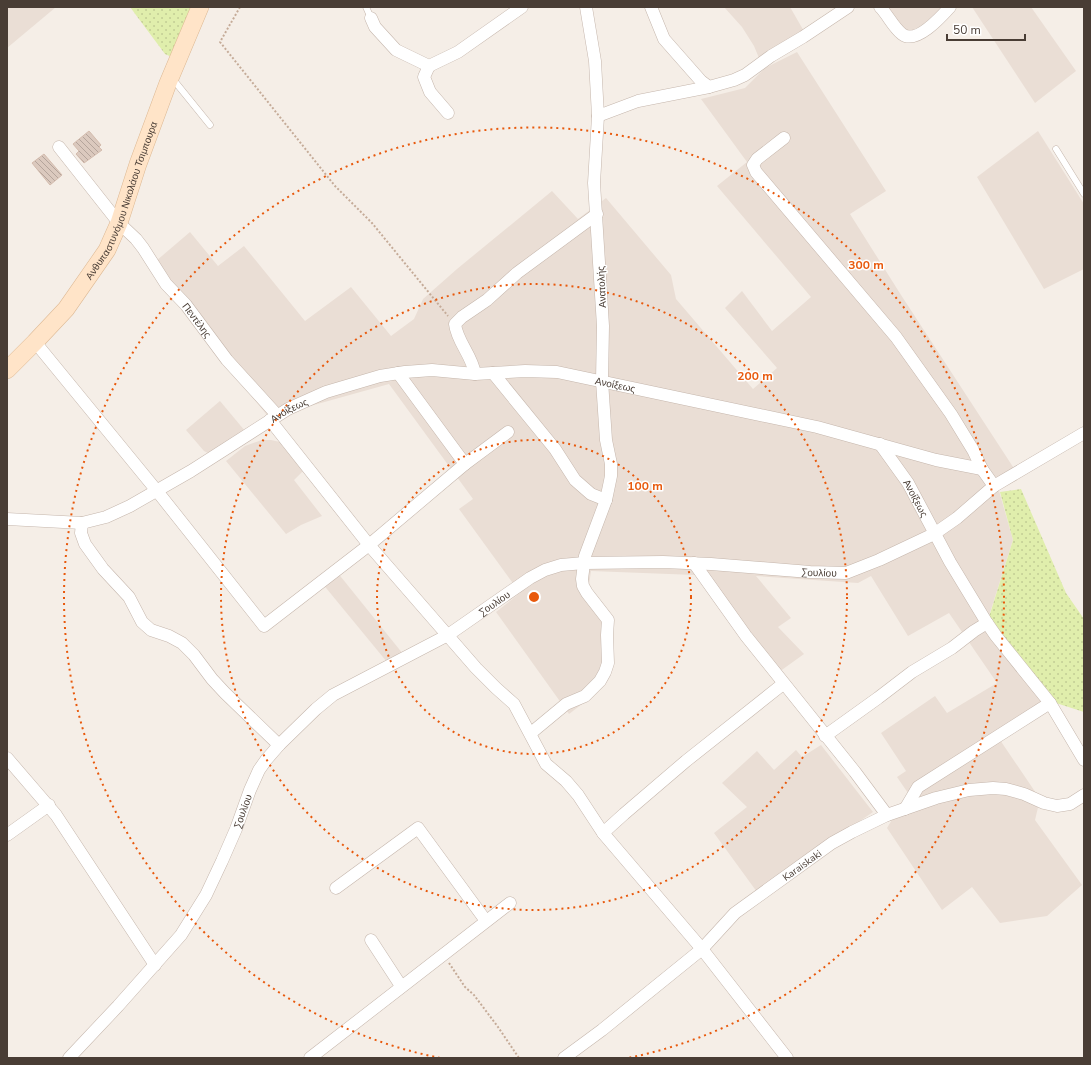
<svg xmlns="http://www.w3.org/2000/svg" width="1091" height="1065" viewBox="0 0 1091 1065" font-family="'Nunito Sans',sans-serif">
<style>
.residential{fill:#eaded5}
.grass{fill:url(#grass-dots)}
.building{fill:url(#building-back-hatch);stroke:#d4bcae}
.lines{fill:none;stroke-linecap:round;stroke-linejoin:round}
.lane-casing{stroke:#c5b6ac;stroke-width:7}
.street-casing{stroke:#c5b6ac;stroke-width:13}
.secondary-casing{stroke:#ddb994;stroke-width:18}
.path{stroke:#c5ab98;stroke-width:2;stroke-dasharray:2 2;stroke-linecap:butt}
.lane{stroke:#fff;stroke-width:6}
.street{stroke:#fff;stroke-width:12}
.secondary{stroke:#ffe4c8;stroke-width:17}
.ring{fill:none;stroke:#e8590c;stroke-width:2;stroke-dasharray:2 4}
.labels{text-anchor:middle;stroke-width:3;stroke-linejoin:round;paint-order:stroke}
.street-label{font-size:10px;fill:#493d35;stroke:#fff}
.centre{fill:#e8590c;stroke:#fff;stroke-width:2}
.ring-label{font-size:12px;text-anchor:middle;font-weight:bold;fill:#e8590c;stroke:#fff;stroke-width:3;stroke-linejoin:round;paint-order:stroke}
</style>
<defs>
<pattern id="grass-dots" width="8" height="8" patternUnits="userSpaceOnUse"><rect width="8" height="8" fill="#e0eeac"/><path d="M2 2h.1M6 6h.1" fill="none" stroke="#c2cd95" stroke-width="1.8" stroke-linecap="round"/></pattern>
<pattern id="building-back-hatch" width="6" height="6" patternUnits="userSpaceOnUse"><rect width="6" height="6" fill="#dbc9be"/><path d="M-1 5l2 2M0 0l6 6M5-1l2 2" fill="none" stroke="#b4a49b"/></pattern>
</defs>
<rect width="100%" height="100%" fill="#f5eee7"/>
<g class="residential">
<polygon points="7,7 56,7 7,48"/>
<polygon points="724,7 790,7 805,33 759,58 754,46 742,27"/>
<polygon points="886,7 945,7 934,19 907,33"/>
<polygon points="972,7 1031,7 1076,71 1035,103"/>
<polygon points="797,52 886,191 850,214 901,295 1015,470 996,480 1013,540 989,616 1056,703 1000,740 1040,799 1035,820 1082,885 1047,916 1000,923 972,887 942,910 887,828 908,793 897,777 906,771 881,733 935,696 947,713 997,683 949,613 908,636 871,576 858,583 756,576 791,618 778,627 804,654 772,677 695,575 591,571 589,585 613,646 590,698 569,714 496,612 520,593 459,509 473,499 389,384 303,408 274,424 149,267 190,232 218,266 244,246 305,321 351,287 391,336 414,319 423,299 457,269 552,191 578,219 606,198 671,275 676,299 753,389 777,368 725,308 742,291 772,331 811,297 717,186 747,162 701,99 745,88 765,68"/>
<polygon points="1038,131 1084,204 1084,269 1044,289 977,177"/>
<polygon points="220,401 245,431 210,454 204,451 186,430"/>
<polygon points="262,440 271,440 280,442 303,471 294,480 322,516 301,525 286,534 226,461 245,446"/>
<polygon points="337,572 403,654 387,662 322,583"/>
<polygon points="821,745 873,812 757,892 714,833 747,807 722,783 757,751 774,770 796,750 802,757"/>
</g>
<g class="grass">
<polygon points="130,7 197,7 174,58 165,54"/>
<polygon points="1021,489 1066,593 1084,619 1084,712 1056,703 989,617 1013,540 1000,492"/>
</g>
<g class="building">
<polygon points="89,131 101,145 99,147 102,150 84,163 76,154 79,151 73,144"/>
<polygon points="44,154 62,175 50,185 32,163"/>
</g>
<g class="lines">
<g class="lane-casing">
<g id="lane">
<polyline points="366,7 371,18"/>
<polyline points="172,78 210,125"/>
<polyline points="1056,149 1084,194"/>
</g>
</g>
<g class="street-casing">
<g id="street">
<polyline points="651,7 664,39 701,81 709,87"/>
<path d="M880,7c8,8 13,20 22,27 14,11 39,-17 48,-27"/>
<polyline points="371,18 375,27 396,50 429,66 458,52 522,7"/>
<polyline points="429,66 424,77 430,92 448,113"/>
<polyline points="598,116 638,101 709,87 734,80 745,75 771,56 803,37 848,7"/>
<polyline points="784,138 757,159 753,165 756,172 896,337 951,414 973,450 982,469 994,486"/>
<path id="s1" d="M59,147l60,76 17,16 7,9 23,36 20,21 41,55 50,55"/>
<polyline points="35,342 157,491 264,626 369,545 476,668 496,688 514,704 546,764 566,781 578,795 603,833 702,949 787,1058"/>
<polyline points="398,373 465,464 508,432"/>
<polyline points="493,373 555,449 575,480 591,494 606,500"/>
<path d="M475,374c-3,-19 -18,-32 -20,-50l7,-7 25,-17 30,-27 80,-59"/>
<polyline points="270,420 369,545 465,464"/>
<path id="s2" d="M880,444l28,39 42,79 37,61 9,13 54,67 34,57"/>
<path id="s3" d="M7,519l75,4 24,-6 24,-11 61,-35 97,-62 38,-17 54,-16 25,-4 27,-2 43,4 50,-3 32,1 260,55 119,33 46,9"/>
<polyline points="82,523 81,533 85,544 103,569 129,597 142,622 151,630 169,636 182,643 194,655 212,679 225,693 279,745"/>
<polyline points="694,563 746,636 855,772 887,815"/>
<polyline points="531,733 566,704 585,696 600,681 605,672 608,663 607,635 608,620 587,593 583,586 582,579 585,556 606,500 611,476 611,464 606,440 602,381 603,326 594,183 598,116 595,61 586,7"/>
<polyline points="825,736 878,698 912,672 952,648 974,631 987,623"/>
<polyline points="7,758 56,815 155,965"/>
<polyline points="905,809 918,787 1050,703"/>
<polyline points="603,833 624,814 686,761 783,684"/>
<polyline points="7,835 49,805"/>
<polyline points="336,888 418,828 486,921"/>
<polyline points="371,940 401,986"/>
<path id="s4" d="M69,1058l49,-52 63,-71 25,-40 16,-34 14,-32 14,-39 9,-20 7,-10 13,-15 37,-36 17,-14 115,-60 82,-57 15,-8 16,-5 23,-2 79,-1 48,2 99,8 36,1 33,-13 55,-26 23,-16 37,-32 90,-53"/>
<polyline points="310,1058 510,903"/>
<path id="s5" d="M564,1058l38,-28 100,-81 33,-36 97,-70 20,-11 35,-17 49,-17 33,-8 24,-2 13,1 18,5 20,9 13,3 13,-2 14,-9"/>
</g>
</g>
<g class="secondary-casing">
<g id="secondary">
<path id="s6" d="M7,370l28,-28 31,-33 41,-59 12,-27 19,-59 30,-81 32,-76"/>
</g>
</g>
<g class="path">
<polyline points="240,7 220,42 335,186 372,223 448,316"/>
<polyline points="449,963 465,987 474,995 498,1027 519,1058"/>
</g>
<use href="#lane" class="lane"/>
<use href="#street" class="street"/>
<use href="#secondary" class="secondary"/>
</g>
<g class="ring">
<circle cx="534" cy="597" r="157"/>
<circle cx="534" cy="597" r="313"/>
<path d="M440 1058A470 470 0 1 1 628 1058"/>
</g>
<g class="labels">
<g class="street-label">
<text dy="4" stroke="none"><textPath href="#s6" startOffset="208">Ανθυπαστυνόμου Νικολάου Τσιμπουρα</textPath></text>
<text transform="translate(601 287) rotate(-93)" y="4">Ανατολής</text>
<text dy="4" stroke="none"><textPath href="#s1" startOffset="222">Πεντέλης</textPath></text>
<text dy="4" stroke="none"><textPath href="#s3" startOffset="647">Ανοίξεως</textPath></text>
<text dy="4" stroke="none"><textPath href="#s3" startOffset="312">Ανοίξεως</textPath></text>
<text dy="4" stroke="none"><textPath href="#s2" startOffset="65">Ανοίξεως</textPath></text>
<text dy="4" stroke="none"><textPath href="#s4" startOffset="977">Σουλίου</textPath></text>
<text dy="4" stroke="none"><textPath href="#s4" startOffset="641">Σουλίου</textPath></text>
<text dy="4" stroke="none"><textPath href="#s4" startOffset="305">Σουλίου</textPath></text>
<text dy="4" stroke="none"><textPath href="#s5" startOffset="307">Karaiskaki</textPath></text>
</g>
</g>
<circle cx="534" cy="597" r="6" class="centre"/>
<g class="ring-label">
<text x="866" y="269">300 m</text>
<text x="755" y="380">200 m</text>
<text x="645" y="490">100 m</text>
</g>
<rect width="1091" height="1065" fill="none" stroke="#493d35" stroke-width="16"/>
<path d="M947 34v6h78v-6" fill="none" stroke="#493d35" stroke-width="2"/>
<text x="953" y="34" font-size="12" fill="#493d35" stroke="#ffffff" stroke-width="3" paint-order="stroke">50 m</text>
</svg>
